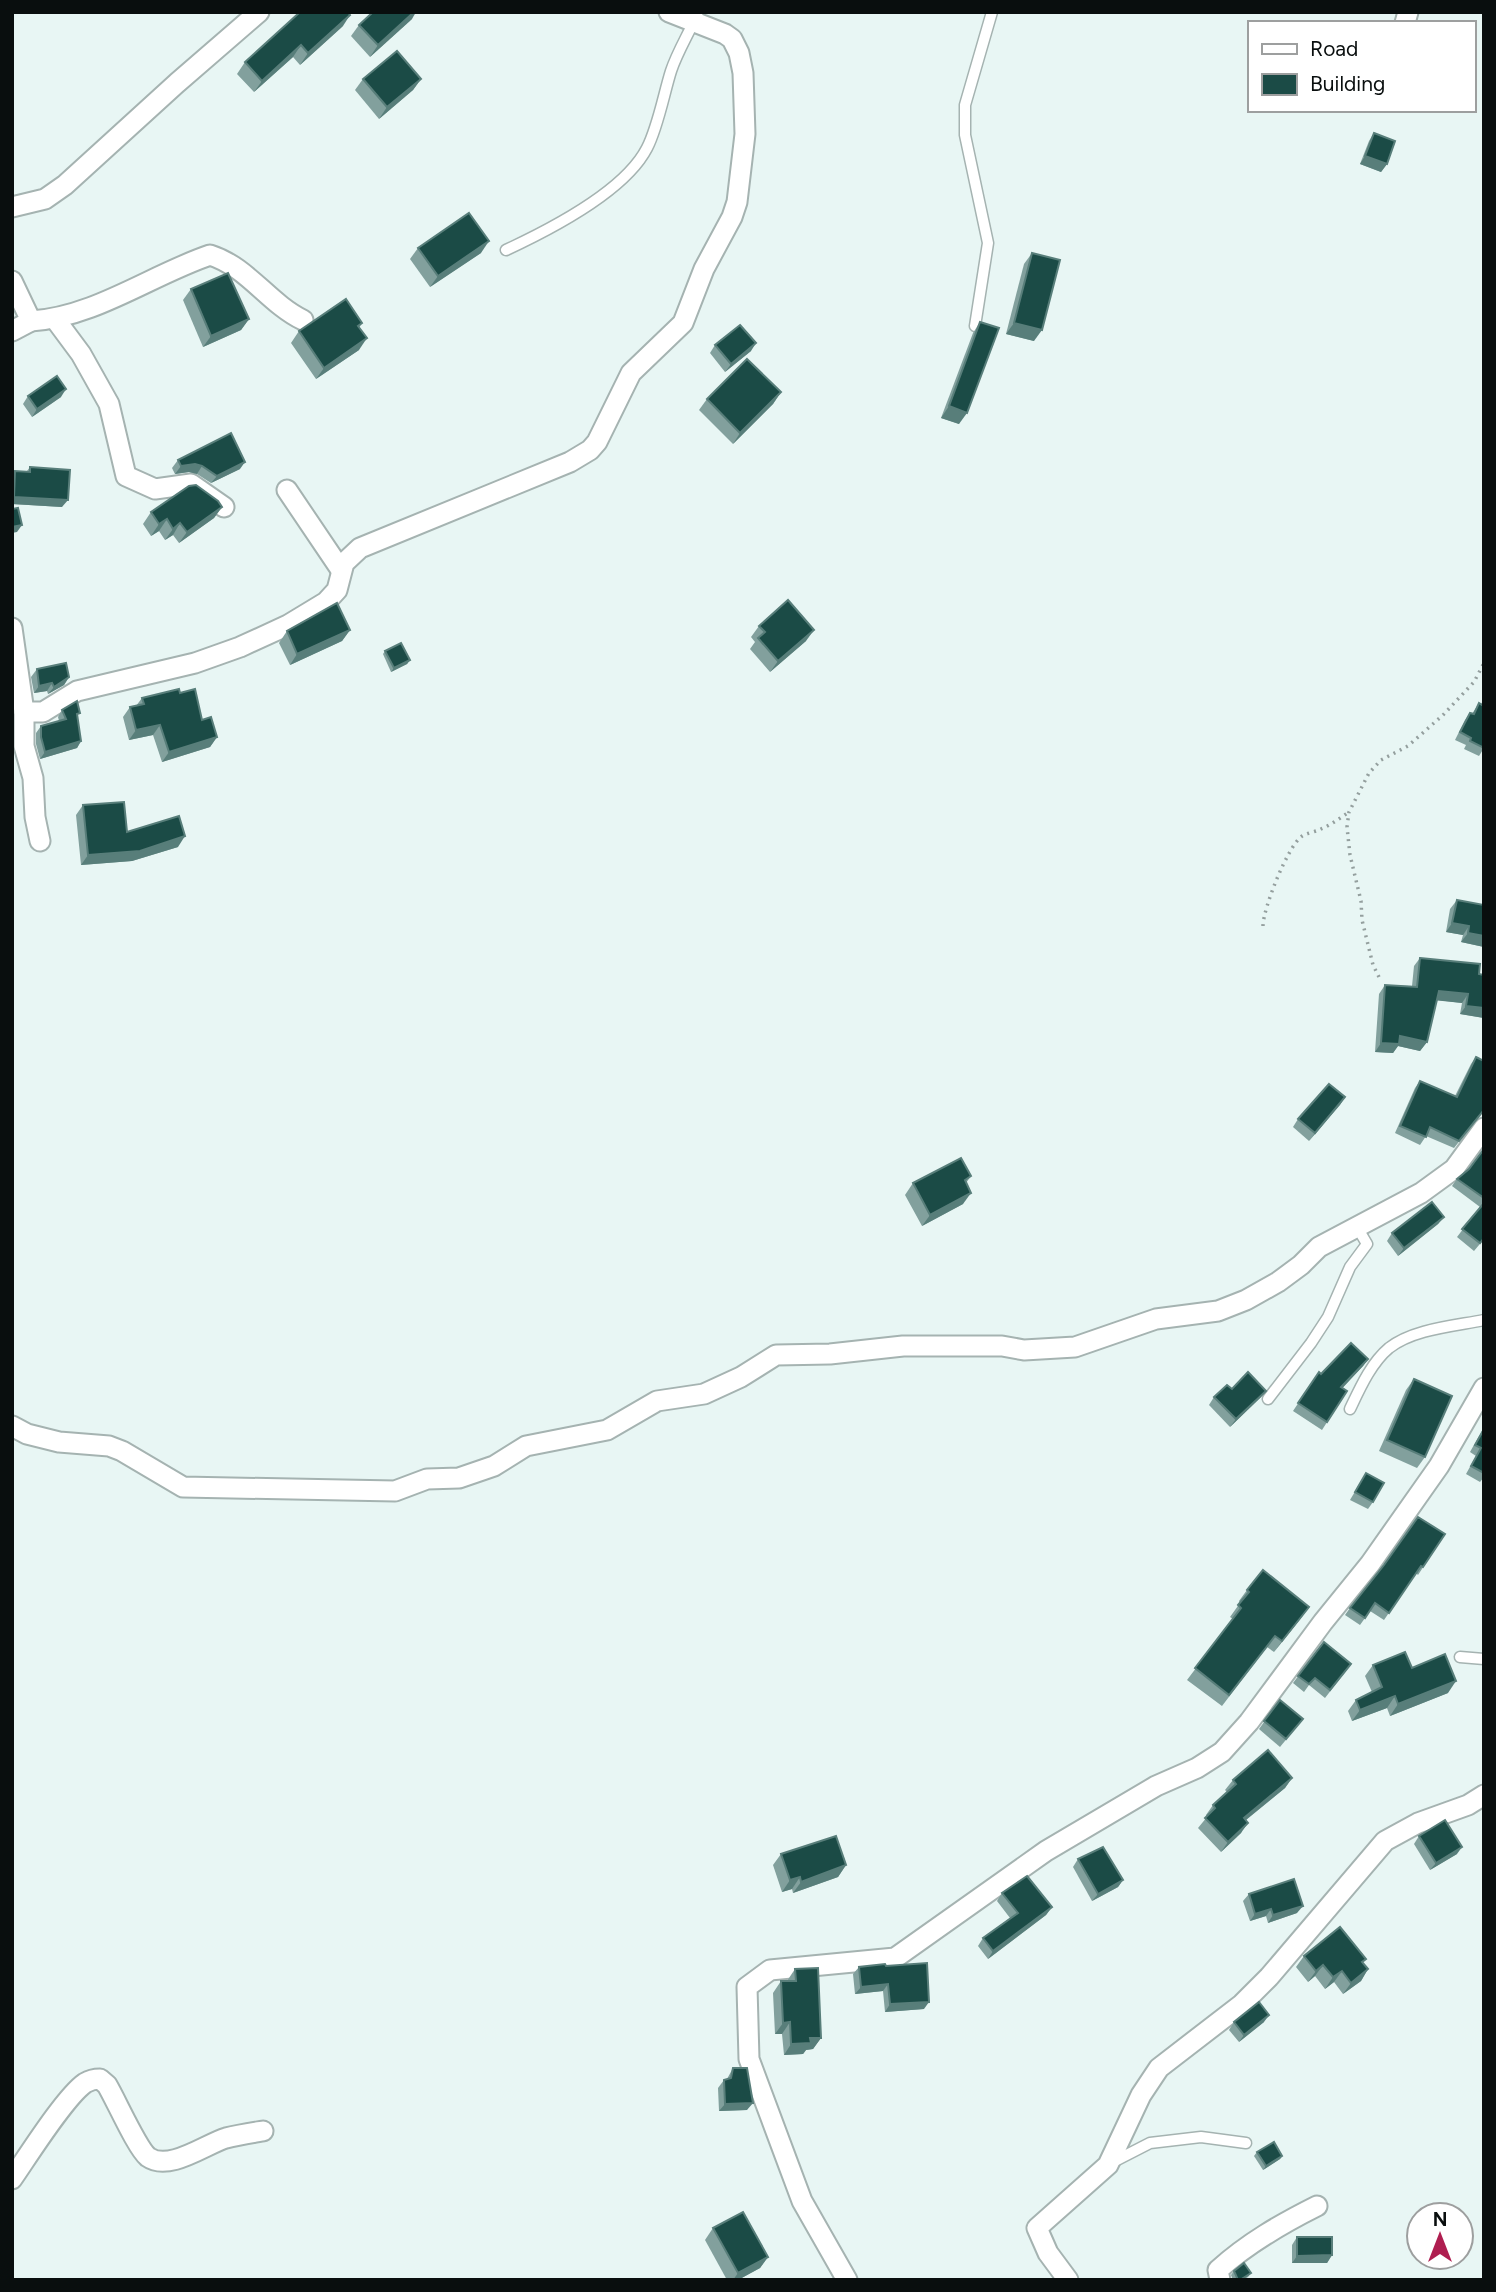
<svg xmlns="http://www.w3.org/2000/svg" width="1496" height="2292" viewBox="0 0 1496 2292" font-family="Figtree,sans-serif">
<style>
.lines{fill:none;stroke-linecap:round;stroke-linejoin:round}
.service-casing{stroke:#a5b3b1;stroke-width:13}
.minor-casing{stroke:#a5b3b1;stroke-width:23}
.path{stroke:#949f9e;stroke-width:3.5;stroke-dasharray:2 5;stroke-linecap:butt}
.service{stroke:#fff;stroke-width:10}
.minor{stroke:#fff;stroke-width:19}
.wall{fill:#82a09d}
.shaded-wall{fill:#587e7a}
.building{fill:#1b4b46;stroke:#587e7a;stroke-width:2}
</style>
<rect width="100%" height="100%" fill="#e8f6f4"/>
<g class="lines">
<g class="service-casing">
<g id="service">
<path d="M506,250c43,-20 119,-59 141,-102 11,-21 17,-55 24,-77 7,-21 19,-39 27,-59"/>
<polyline points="975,326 988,243 965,135 965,105 992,12"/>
<polyline points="1268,1399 1311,1343 1328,1317 1350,1267 1367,1244 1357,1227"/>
<path d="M1350,1409c10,-21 21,-46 39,-61 24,-19 65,-22 95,-28"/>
<polyline points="1460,1657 1484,1659"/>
<polyline points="1111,2163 1150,2143 1201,2137 1246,2143"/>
</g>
</g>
<g class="minor-casing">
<g id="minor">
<polyline points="1405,23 1408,12"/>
<polyline points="12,207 45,199 65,185 177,83 259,12"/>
<polyline points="12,281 31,321 12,331"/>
<polyline points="55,319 81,354 109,404 126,476 155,489 191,484 224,507"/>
<path d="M31,321c64,-4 120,-46 179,-66 38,12 58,48 93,65"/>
<polyline points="287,490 341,570"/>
<polyline points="12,628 24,712"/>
<polyline points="40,841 35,817 33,778 24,746 24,712 43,712 77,691 195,663 240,647 288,625 326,602 337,590 344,563 360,548 570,462 590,450 597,442 631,373 683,323 704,269 732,217 737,202 745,134 743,73 739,53 732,39 725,34 669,12"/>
<polyline points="12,1426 27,1434 59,1442 109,1446 122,1451 183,1487 395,1491 427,1479 459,1478 494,1466 526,1446 607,1430 657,1401 704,1394 741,1377 776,1355 830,1354 903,1346 1002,1346 1024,1350 1075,1347 1156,1319 1218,1311 1246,1300 1278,1282 1301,1265 1319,1247 1421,1193 1454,1169 1484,1128"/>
<path d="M12,2179c16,-23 53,-82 73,-96 5,-3 9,-4 15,-4l7,6c9,15 30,63 41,72 21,15 58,-13 78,-19 12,-3 25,-5 37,-7"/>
<polyline points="847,2280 802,2201 749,2059 747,1987 770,1970 895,1958 1046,1851 1156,1786 1197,1768 1222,1752 1249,1722 1323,1622 1370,1564 1439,1466 1484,1388"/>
<polyline points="1068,2280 1048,2253 1037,2228 1108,2165 1141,2095 1159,2068 1242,2004 1269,1977 1385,1841 1418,1823 1468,1805 1484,1795"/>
<path d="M1220,2280l-2,-10c30,-27 63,-46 99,-64"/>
</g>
</g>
<g class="path">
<path d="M1263,926c0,-17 24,-78 38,-89 5,-4 14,-5 20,-8 10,-4 19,-11 28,-17"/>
<polyline points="1379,977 1373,965 1362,920 1361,901 1350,855 1347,827 1349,812 1369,773 1381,760 1408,746 1443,715 1474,682 1484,663"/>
</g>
<use href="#service" class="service"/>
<use href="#minor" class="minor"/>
</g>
<g class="wall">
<polygon points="412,19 370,57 351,36 359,25"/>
<polygon points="343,26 300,65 293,57 254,92 237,74 245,62"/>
<polygon points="363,79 421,79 413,90 379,119 355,90"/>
<polygon points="1374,133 1387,164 1381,172 1360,164 1369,141"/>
<polygon points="418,248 481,253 430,287 410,259"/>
<polygon points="1032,253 1034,341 1006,334 1024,264"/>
<polygon points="191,289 249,319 241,330 203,347 183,300"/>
<polygon points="980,322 959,424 941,418 973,333"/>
<polygon points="362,323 359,328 359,350 316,379 291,343 299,331"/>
<polygon points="715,345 751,351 725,372 710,353"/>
<polygon points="781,392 773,404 733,444 699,410 707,399"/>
<polygon points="28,396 61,397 32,417 23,404"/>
<polygon points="178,460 240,469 211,483 197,474 189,472 175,474 172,468"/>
<polygon points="30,467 62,507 12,504 12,475 15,471 27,471"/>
<polygon points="222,507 214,518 179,543 173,535 165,540 159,531 151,536 143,524 151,512"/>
<polygon points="759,626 806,641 770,672 750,649 755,642 751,637"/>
<polygon points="350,630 342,641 290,665 279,643 287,631"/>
<polygon points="385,651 410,660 407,664 391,672 383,654"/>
<polygon points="37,669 69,677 64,685 48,694 47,691 34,693 31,677"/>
<polygon points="180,693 217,737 210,747 162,762 153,735 129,740 123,717 130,707 136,706 142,698"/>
<polygon points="1484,699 1484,748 1479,756 1464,749 1466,745 1455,740 1465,720 1470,713 1472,714 1479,703 1481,704"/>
<polygon points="62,710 77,717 81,741 77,748 40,759 36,744 36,733 41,726 59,721 58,717"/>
<polygon points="83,805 127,832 178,847 132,861 81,865 76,815"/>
<polygon points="1457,900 1484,905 1484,947 1461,942 1463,935 1446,932 1450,909"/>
<polygon points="1420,958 1484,975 1484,1018 1460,1014 1462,1003 1437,1000 1427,1042 1420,1051 1398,1046 1393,1053 1375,1052 1379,994 1385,985 1412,986 1414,966"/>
<polygon points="1476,1057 1484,1110 1454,1148 1426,1136 1420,1145 1395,1133 1415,1088 1420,1081 1455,1096 1471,1064"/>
<polygon points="1345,1097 1309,1141 1293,1127 1298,1119"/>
<polygon points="1484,1149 1484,1239 1474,1251 1457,1237 1480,1207 1452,1186 1457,1179 1469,1169"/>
<polygon points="971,1176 966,1183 963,1204 922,1226 905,1195 913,1183"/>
<polygon points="1444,1217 1438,1224 1398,1256 1387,1241 1392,1233"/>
<polygon points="1368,1359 1363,1366 1342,1388 1347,1391 1322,1430 1293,1411 1319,1372 1321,1374"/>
<polygon points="1414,1379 1425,1457 1417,1468 1379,1451 1406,1390"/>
<polygon points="1232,1389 1266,1391 1260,1398 1230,1427 1209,1405 1214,1397"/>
<polygon points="1484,1427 1484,1477 1480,1482 1466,1474 1476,1456 1470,1452"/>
<polygon points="1366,1473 1373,1502 1368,1509 1350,1500"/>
<polygon points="1445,1534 1418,1575 1416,1573 1384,1620 1370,1611 1360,1625 1345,1615 1350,1608"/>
<polygon points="1247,1590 1301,1618 1274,1652 1267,1647 1222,1706 1187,1680 1233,1619 1230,1617 1240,1603 1239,1601"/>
<polygon points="1324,1642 1346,1671 1325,1698 1309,1685 1304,1692 1293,1683"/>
<polygon points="1373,1665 1412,1668 1448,1693 1390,1716 1387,1708 1352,1721 1348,1711 1356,1700 1372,1692 1365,1676"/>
<polygon points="1280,1700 1303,1719 1280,1747 1259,1729"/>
<polygon points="1292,1778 1285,1788 1246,1820 1241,1833 1221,1852 1198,1828 1207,1817 1206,1815 1213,1805 1227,1792 1225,1790 1233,1780"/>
<polygon points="1419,1836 1457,1854 1430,1870 1414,1844"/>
<polygon points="781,1854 846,1865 838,1877 793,1893 792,1889 782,1892 773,1865"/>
<polygon points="1078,1859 1123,1880 1118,1887 1092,1901 1073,1867"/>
<polygon points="1002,1893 1052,1907 1046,1915 988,1959 978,1946 983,1938 1010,1918 997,1901"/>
<polygon points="1249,1894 1297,1913 1268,1923 1266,1916 1250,1921 1243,1901"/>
<polygon points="1304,1956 1366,1959 1363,1963 1368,1969 1361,1981 1343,1994 1334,1982 1325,1989 1315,1976 1308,1982 1296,1967"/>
<polygon points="886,1966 924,2009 885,2012 883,1991 855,1994 853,1974 859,1967"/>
<polygon points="795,1969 821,2038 813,2049 806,2050 803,2054 784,2055 782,2034 775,2034 773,1993 781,1981 787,1981"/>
<polygon points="1234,2022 1264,2022 1239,2042 1229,2030"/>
<polygon points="733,2068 747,2110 719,2111 718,2088 724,2080 727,2079"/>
<polygon points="1257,2152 1282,2156 1280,2159 1263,2170 1254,2156"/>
<polygon points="713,2228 768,2257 760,2268 738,2280 727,2280 705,2240"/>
<polygon points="1297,2237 1332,2255 1327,2263 1292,2263 1292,2245"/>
<polygon points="1234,2271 1251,2273 1248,2277 1243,2280 1233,2280 1231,2275"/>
</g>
<g class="shaded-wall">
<polygon points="414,12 416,12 412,19 370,57 378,45"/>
<polygon points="350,15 343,26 300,65 308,53"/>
<polygon points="301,45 293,57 254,92 262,81"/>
<polygon points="421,79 413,90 379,119 387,107"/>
<polygon points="1365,156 1387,164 1381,172 1360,164"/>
<polygon points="489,241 481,253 430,287 438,276"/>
<polygon points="249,319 241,330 203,347 211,336"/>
<polygon points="1014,323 1042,330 1034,341 1006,334"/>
<polygon points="367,338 359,350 316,379 324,368"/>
<polygon points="756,343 751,351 725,372 731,364"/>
<polygon points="66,389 61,397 32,417 37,409"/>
<polygon points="781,392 773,404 733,444 740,433"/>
<polygon points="949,406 967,413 959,424 941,418"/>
<polygon points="245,462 240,469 211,483 217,476"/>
<polygon points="195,464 202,466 197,474 189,472 175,474 181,466"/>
<polygon points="14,497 68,500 62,507 12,504 12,499"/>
<polygon points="222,507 214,518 179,543 187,532"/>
<polygon points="167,519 159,531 151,536 159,524"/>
<polygon points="180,523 173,535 165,540 173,529"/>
<polygon points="22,525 17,532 12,533 12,527"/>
<polygon points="350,630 342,641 290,665 297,654"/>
<polygon points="814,630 806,641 770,672 778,661"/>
<polygon points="410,660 407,664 391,672 394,668"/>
<polygon points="69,677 64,685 48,694 54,687"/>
<polygon points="52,683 47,691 34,693 39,686"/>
<polygon points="160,725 153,735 129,740 136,730"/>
<polygon points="217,737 210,747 162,762 169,752"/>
<polygon points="81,741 77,748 40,759 45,752"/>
<polygon points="185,836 178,847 132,861 81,865 88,855"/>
<polygon points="1452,923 1469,926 1463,935 1446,932"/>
<polygon points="1468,933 1484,936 1484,947 1461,942"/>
<polygon points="1439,991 1468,994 1462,1003 1433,1000"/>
<polygon points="1466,1006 1484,1008 1484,1018 1460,1014"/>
<polygon points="1400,1036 1427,1042 1420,1051 1398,1046 1393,1053 1375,1052 1381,1043"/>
<polygon points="1345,1097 1340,1105 1309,1141 1315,1133"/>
<polygon points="971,1193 963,1204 922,1226 930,1215"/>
<polygon points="1444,1217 1438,1224 1398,1256 1404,1248"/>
<polygon points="1368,1359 1363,1366 1336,1395 1341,1387"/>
<polygon points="1266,1391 1260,1398 1230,1427 1236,1419"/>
<polygon points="1309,1607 1301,1618 1274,1652 1282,1641"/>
<polygon points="1456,1681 1448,1693 1390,1716 1398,1704"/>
<polygon points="1395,1696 1387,1708 1352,1721 1360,1710"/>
<polygon points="1292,1778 1285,1788 1236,1828 1244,1818"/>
<polygon points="1248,1823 1241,1833 1221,1852 1228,1842"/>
<polygon points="1462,1847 1457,1854 1430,1870 1436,1863"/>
<polygon points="846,1865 838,1877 793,1893 801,1882"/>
<polygon points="800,1877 792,1889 782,1892 790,1880"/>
<polygon points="1123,1880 1118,1887 1092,1901 1098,1894"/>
<polygon points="1303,1906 1297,1913 1268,1923 1273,1915"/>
<polygon points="1052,1907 1046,1915 988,1959 993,1951"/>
<polygon points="1271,1909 1266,1916 1250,1921 1255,1914"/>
<polygon points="1323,1965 1315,1976 1308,1982 1316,1971"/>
<polygon points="1368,1969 1361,1981 1343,1994 1351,1983"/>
<polygon points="1342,1971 1334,1982 1325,1989 1333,1977"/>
<polygon points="888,1984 883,1991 855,1994 861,1987"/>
<polygon points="929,2002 924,2009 885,2012 890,2004"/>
<polygon points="1269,2015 1264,2022 1239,2042 1244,2035"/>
<polygon points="790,2022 782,2034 775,2034 783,2023"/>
<polygon points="810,2038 821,2038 813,2049 806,2050 803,2054 784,2055 791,2044"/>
<polygon points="753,2103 747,2110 719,2111 725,2104"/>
<polygon points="1282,2156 1280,2159 1263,2170 1266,2166"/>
<polygon points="1332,2255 1327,2263 1292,2263 1297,2256"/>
<polygon points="768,2257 760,2268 738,2280 733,2280 738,2273"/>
</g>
<g class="building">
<polygon points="300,12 348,12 350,15 308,53 301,45 262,81 245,62"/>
<polygon points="373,12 414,12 378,45 359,25"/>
<polygon points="397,51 421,79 387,107 363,79"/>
<polygon points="1374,133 1395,141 1387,164 1365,156"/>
<polygon points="469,213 489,241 438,276 418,248"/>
<polygon points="1032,253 1060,260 1042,330 1014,323"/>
<polygon points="228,273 249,319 211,336 191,289"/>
<polygon points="346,299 362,323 358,326 367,338 324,368 299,331"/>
<polygon points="980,322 999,328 967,413 949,406"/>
<polygon points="740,325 756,343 731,364 715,345"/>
<polygon points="747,359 781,392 740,433 707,399"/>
<polygon points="57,376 66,389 37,409 28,396"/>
<polygon points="231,433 245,462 217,476 202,466 195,464 181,466 178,460"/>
<polygon points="30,467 70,470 68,500 14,497 15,471 30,472"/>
<polygon points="196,485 218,501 222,507 187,532 180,523 173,529 167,519 159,524 151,512 189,486"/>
<polygon points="18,508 22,525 12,527 12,509"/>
<polygon points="788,600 814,630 778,661 758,638 765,632 759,626"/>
<polygon points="337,603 350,630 297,654 287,631"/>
<polygon points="401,643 410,660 394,668 385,651"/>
<polygon points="66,663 69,677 54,687 52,683 39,686 37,669"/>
<polygon points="179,689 180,693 195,689 202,720 211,717 217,737 169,752 160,725 136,730 130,707 144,704 142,698"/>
<polygon points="77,701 80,713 77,714 81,741 45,752 41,737 41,726 66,719 62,710"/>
<polygon points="1484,702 1484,748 1470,741 1471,738 1460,732 1470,713 1474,714 1479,703 1482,705"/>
<polygon points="124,802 127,832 179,816 185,836 140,851 88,855 83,805"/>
<polygon points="1457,900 1484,905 1484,936 1468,933 1469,926 1452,923"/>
<polygon points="1420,958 1480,964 1479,974 1484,975 1484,1008 1466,1006 1468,994 1439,991 1427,1042 1400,1036 1399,1044 1381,1043 1385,985 1417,987"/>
<polygon points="1476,1057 1484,1061 1484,1110 1459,1141 1430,1127 1426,1137 1400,1126 1420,1081 1457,1097"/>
<polygon points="1329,1084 1345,1097 1315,1133 1298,1119"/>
<polygon points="1484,1149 1484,1198 1457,1179 1469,1169"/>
<polygon points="961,1158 971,1176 965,1180 971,1193 930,1215 913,1183"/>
<polygon points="1432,1202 1444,1217 1404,1248 1392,1233"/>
<polygon points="1484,1203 1484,1238 1480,1243 1462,1229"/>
<polygon points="1351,1343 1368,1359 1341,1387 1347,1391 1327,1422 1298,1403 1319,1372 1321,1374"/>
<polygon points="1248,1372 1266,1391 1236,1419 1214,1397 1227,1385 1232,1389"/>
<polygon points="1414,1379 1452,1396 1425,1457 1387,1440"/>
<polygon points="1484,1429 1484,1473 1471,1466 1481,1448 1475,1445"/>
<polygon points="1366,1473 1384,1483 1373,1502 1355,1492"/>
<polygon points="1418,1517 1445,1534 1423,1567 1421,1566 1389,1613 1375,1603 1365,1618 1350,1608 1384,1565"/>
<polygon points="1263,1570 1309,1607 1282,1641 1275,1636 1229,1695 1195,1668 1241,1608 1238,1605 1249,1592 1247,1590"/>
<polygon points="1324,1642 1351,1664 1330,1690 1315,1678 1309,1684 1298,1676"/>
<polygon points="1405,1652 1412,1668 1445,1654 1456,1681 1398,1704 1395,1696 1360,1710 1356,1700 1382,1687 1373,1665"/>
<polygon points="1280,1700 1303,1719 1286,1739 1264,1721"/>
<polygon points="1268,1750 1292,1778 1244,1818 1248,1823 1228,1842 1205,1818 1215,1808 1213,1805 1236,1784 1233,1780"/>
<polygon points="1445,1820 1462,1847 1436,1863 1419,1836"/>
<polygon points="836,1836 846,1865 801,1882 800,1877 790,1880 781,1854"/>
<polygon points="1103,1847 1123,1880 1098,1894 1078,1859"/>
<polygon points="1027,1876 1052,1907 993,1951 983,1938 1018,1913 1002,1893"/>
<polygon points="1294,1879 1303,1906 1273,1915 1271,1909 1255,1914 1249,1894"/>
<polygon points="1340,1927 1366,1959 1362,1962 1368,1969 1351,1983 1342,1971 1333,1977 1323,1965 1316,1971 1304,1956"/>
<polygon points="927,1963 929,2002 890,2004 888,1984 861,1987 859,1967 885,1964 886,1966"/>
<polygon points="818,1968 821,2038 810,2038 811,2043 791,2044 790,2022 783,2023 781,1981 796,1981 795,1969"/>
<polygon points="1259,2002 1269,2015 1244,2035 1234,2022"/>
<polygon points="733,2068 747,2068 753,2103 725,2104 724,2080 731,2078"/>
<polygon points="1274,2142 1282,2156 1266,2166 1257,2152"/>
<polygon points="743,2212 768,2257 738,2273 713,2228"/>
<polygon points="1297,2237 1332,2237 1332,2255 1297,2256"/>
<polygon points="1244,2263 1251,2273 1240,2280 1238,2280 1234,2271"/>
</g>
<rect width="1496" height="2292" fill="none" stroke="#090e0e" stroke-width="28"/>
<rect x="1248" y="21" width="228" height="91" fill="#ffffff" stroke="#9d9f9f" stroke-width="2"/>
<rect x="1262" y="44" width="35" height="10" fill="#ffffff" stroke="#9d9f9f" stroke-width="2"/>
<text x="1310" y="56" font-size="21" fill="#090e0e">Road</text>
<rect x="1262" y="74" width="35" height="21" fill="#1b4b46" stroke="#9d9f9f" stroke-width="2"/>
<text x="1310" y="91" font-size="21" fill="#090e0e">Building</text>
<g transform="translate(1440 2236)"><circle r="33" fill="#ffffff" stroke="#9d9f9f" stroke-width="2"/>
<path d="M0-5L12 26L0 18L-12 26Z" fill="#af1e50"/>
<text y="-10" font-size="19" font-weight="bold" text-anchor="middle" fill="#090e0e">N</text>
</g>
</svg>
